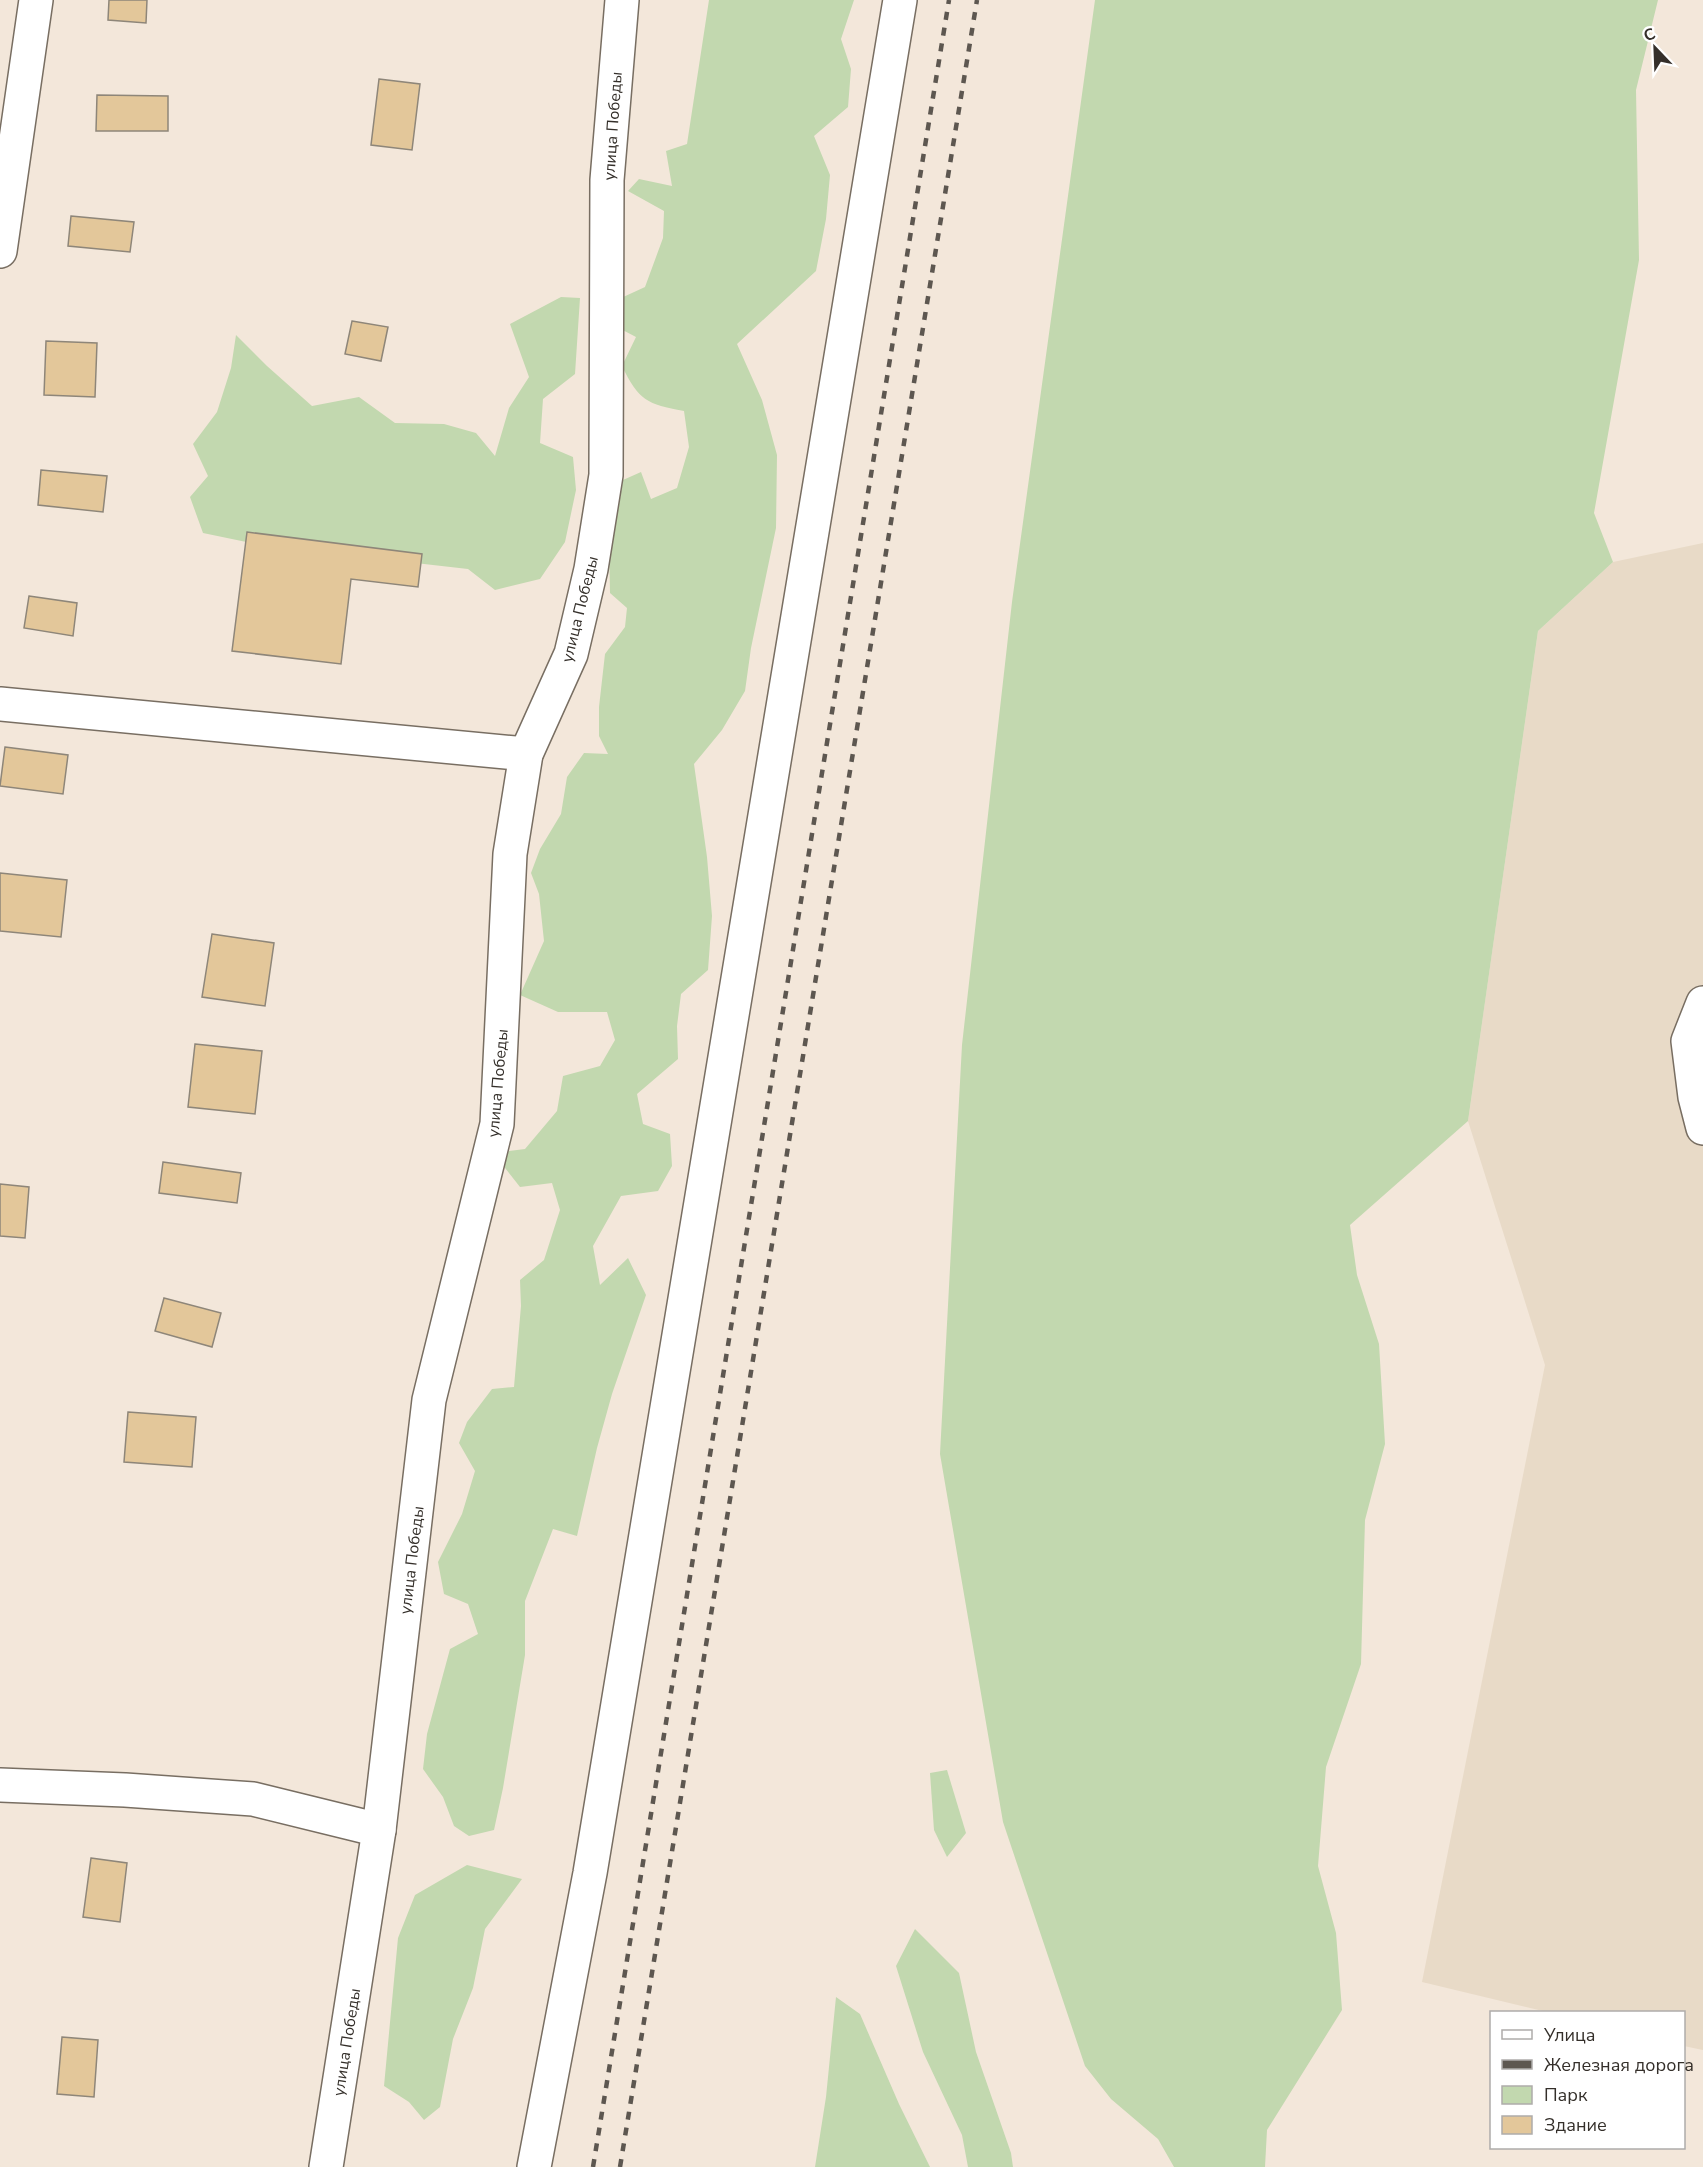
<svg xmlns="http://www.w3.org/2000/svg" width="1703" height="2167" viewBox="0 0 1703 2167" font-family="'Nunito Sans',sans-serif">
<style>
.industrial{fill:#e8dac7}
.green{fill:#c2d8af}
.building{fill:#e3c79a;stroke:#8e8679;stroke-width:1.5}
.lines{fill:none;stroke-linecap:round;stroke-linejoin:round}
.minor-casing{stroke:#786e62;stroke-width:36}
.minor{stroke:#fff;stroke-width:33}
.rail{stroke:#5d5750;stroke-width:4.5;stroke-dasharray:8 8;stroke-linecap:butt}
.labels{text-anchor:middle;stroke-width:4.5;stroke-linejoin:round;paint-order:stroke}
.street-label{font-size:16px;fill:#342f2a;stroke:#fff}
</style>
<rect width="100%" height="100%" fill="#f3e7da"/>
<polygon class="industrial" points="1703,543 1703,2050 1684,2046 1684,2012 1547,2012 1422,1982 1545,1365 1468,1121 1538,631 1613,562"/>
<g class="green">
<path d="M709,0h145l-13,39 10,30 -3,38 -34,29 16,39 -4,44 -10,52 -79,73 25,56 15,55 -1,73 -25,120 -6,43 -23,39 -28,34 13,93 5,59 -4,54 -27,24 -4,32 1,33 -41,35 6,30 27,10 2,32 -14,25 -37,5 -28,50 7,39 28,-27 18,37 -34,99 -15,54 -20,88 -24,-7 -28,72v54l-22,133 -9,42 -25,6 -15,-10 -11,-29 -20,-28 4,-35 23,-85 28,-15 -10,-30 -24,-10 -6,-32 24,-48 13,-43 -16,-28 8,-21 25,-33 22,-2 7,-81 -1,-26 24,-20 16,-50 -8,-27 -32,4 -18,-23 7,-13 16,-2 32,-38 6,-35 37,-10 15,-26 -8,-28h-49l-38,-17 24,-54 -5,-47 -8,-21 9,-24 21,-35 6,-37 17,-24 24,1 -9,-18v-29l6,-53 20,-27 2,-19 -17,-15 -1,-53 8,-24 6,-36 18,-8 10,27 26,-11 12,-41 -5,-36c-37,-7 -45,-10 -62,-45l14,-29 -21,-11 -7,-22 37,-17 18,-49 1,-27 -36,-20 11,-12 33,7 -6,-35 21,-7z"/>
<polygon points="1095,0 1658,0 1636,90 1639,260 1594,513 1613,562 1538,631 1468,1121 1350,1225 1357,1275 1379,1344 1385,1444 1365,1520 1361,1664 1326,1767 1318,1866 1336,1933 1342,2010 1267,2130 1265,2167 1174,2167 1158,2139 1111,2099 1085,2066 1003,1822 940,1454 962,1045 1012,602"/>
<polygon points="561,297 580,298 575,374 543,399 540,443 573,457 576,490 565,542 540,579 495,590 468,569 266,546 203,533 190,497 208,476 193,444 217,412 231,368 236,335 267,366 312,406 359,397 395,423 444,424 476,433 495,456 509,408 529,377 510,324"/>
<polygon points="947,1770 966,1833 947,1857 934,1830 930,1773"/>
<polygon points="467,1865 522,1879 485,1929 473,1988 453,2039 440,2107 424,2120 409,2102 384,2086 398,1938 415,1895"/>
<polygon points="915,1929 959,1973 976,2052 1011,2153 1013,2167 968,2167 962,2135 923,2052 896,1966"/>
<polygon points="836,1997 860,2014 899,2104 930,2167 815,2167 826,2097"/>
</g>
<g class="building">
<polygon points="109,0 147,0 146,23 108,20"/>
<polygon points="379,79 420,84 412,150 371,145"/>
<polygon points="97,95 168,96 168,131 96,131"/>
<polygon points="71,216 134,222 130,252 68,246"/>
<polygon points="352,321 388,327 381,361 345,354"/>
<polygon points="46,341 97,343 95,397 44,395"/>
<polygon points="41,470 107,476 103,512 38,505"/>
<polygon points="247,532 422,554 418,587 351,579 341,664 232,651"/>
<polygon points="29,596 77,603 73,636 24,628"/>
<polygon points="5,747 68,755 63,794 0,786"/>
<polygon points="0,873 67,880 61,937 0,931"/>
<polygon points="212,934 274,943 265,1006 202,997"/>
<polygon points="195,1044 262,1051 255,1114 188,1107"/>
<polygon points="163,1162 241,1173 237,1203 159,1193"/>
<polygon points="0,1184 29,1187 25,1238 0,1236"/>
<polygon points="164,1298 221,1313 212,1347 155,1331"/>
<polygon points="128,1412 196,1417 192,1467 124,1462"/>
<polygon points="91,1858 127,1863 120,1922 83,1917"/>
<polygon points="62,2037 98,2040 94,2097 57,2094"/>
</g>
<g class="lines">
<g class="minor-casing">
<g id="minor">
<polyline points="0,251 36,0"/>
<polyline points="0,704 526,754"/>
<polyline points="1703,1003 1688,1041 1695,1097 1703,1128"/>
<polyline points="0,1785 125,1790 253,1799 379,1830"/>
<polyline points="326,2167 379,1830 429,1400 497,1124 510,854 526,754 571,654 591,569 606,475 607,180 622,0"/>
<polyline points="534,2167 590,1873 900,0"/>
</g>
</g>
<use href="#minor" class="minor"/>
<g class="rail">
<polyline points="593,2167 949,0"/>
<polyline points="620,2167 977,0"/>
</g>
</g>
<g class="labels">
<g class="street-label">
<text transform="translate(612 126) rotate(-86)" y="6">улица Победы</text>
<text transform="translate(579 609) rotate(-76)" y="6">улица Победы</text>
<text transform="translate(497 1083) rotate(-85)" y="6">улица Победы</text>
<text transform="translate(411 1560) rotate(-83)" y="6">улица Победы</text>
<text transform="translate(346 2042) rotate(-81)" y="6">улица Победы</text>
</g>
</g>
<rect x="1490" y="2011" width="195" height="138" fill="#ffffff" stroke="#aeacaa" stroke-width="1.5"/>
<rect x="1502" y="2030" width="30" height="9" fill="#ffffff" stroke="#aeacaa" stroke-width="1.5"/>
<text x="1544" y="2041" font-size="18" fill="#342f2a">Улица</text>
<rect x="1502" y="2060" width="30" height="9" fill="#5d5750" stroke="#aeacaa" stroke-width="1.5"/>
<text x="1544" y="2071" font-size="18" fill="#342f2a">Железная дорога</text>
<rect x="1502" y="2086" width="30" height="18" fill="#c2d8af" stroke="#aeacaa" stroke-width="1.5"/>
<text x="1544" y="2101" font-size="18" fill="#342f2a">Парк</text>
<rect x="1502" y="2116" width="30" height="18" fill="#e3c79a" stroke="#aeacaa" stroke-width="1.5"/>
<text x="1544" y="2131" font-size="18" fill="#342f2a">Здание</text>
<g transform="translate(1655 48) rotate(337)" stroke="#ffffff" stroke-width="4.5" paint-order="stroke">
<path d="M0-4.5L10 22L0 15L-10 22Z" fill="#342f2a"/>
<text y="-9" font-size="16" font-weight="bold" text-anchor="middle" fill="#342f2a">С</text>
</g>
</svg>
